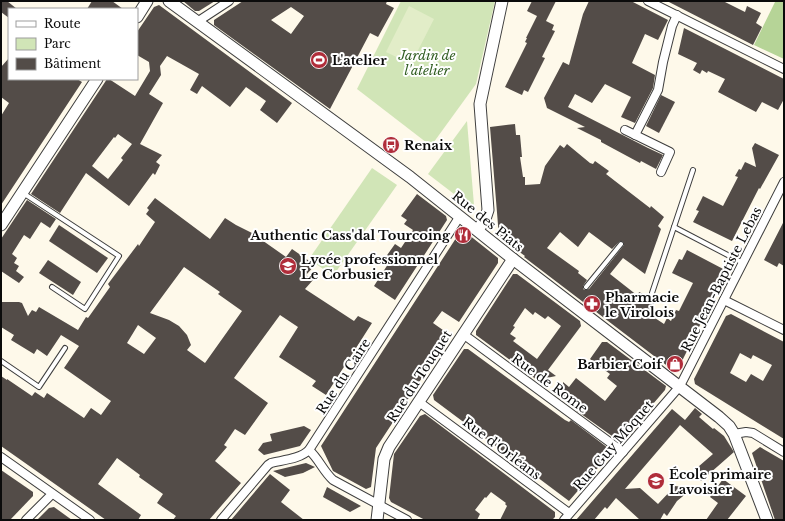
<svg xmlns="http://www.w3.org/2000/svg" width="785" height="521" viewBox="0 0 785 521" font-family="'Libre Baskerville',serif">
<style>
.green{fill:#d1e5b7}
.forest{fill:#b6d497}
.pitch{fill:#e2edc8}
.building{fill:#534c48;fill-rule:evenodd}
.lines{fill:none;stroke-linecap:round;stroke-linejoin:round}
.service-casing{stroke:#3e3e3e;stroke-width:6}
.minor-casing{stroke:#3e3e3e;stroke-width:10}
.tertiary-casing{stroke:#3e3e3e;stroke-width:13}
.service{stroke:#fff;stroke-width:4}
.minor{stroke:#fff;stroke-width:8}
.tertiary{stroke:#fff;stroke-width:11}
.labels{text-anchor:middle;stroke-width:4;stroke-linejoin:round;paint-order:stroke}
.park-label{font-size:13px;font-style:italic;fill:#305d21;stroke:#fff}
.poi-label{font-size:13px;font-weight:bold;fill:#0b0b0b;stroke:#fff;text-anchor:start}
.street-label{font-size:13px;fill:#0b0b0b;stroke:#fff}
</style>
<rect width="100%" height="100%" fill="#fef9ea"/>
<g class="green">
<polygon points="401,1 495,1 476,84 431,146 357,89"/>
<polygon points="467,121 474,205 471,207 428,174"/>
<polygon points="372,168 397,185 333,276 309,259"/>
</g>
<polygon class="forest" points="773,1 784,1 784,59 754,45 775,2"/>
<polygon class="pitch" points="409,6 434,19 411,64 386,52"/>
<g class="building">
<polygon points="1,1 7,1 17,9 9,9 9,18 1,12"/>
<polygon points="92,1 112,1 123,9 87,9"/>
<polygon points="183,1 215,1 199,11 195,11"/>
<path d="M243,1h144l-1,3 8,4 -16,29 -8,-4 -40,76 -116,-84v-5zM291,7l13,9 -13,18 -20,-14z"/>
<polygon points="532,1 556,1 546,21 554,25 552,30 555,31 542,57 545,58 528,92 524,90 522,95 505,87 527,43 525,42 527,38 526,38 537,16 527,11"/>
<polygon points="589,1 631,1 668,20 658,40 645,34 632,63 655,75 653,88 635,123 621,117 631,97 605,84 592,103 575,94 568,107 648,148 663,155 656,169 641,161 640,163 601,142 601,140 577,128 585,127 547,108 544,98 563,62 569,65 583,14"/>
<polygon points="667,1 723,1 745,12 747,6 761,13 756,23 762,27 753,45"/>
<path d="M159,5l133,98 -15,20 -17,-13 6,-9 -20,-14 -16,20 -28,-21 -5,8 -7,-4 9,-16 -32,-18 -7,10 1,9 -12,19 14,9 -23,41 22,11 -6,7 4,3 -5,10 -2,-2 -24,33 -43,-33 -26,40 -29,-19 76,-115h2l26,17 15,-25 -1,-9 -12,-7v-23l17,-25zM118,134l14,10 -11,14 2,2 -15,19 -16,-13 22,-29 1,1z"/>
<polygon points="684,28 784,79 784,99 778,110 762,102 756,112 718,92 725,79 708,71 707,73 702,70 700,74 693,70 697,63 678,54"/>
<polygon points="9,58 9,79 77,79 82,82 1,205 1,116 9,103 1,97 1,67"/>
<polygon points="661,95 675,102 659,133 646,126"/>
<path d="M515,124l1,11h4l2,22h-2l3,20h2v8l15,-1 5,-18 15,-21 4,3 3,-4 23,19 3,1 2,-3 14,10 -3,3 9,7 35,27 1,-2 13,11 -6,9 3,3 -16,45 -22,-16 -13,16 28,22 1,-4 17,8 -7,14 15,10 3,-6 4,3 5,-11 3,1 14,-28 -21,-10 7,-14 3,1 5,-10 40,21 -49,98 -5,1 -15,-11 -134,-102 1,-1 -26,-19 -9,-110zM560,232l18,15 11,-15 23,17 8,-8 3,1 1,3 -35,44 -4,1 -2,-1v-3l4,-6 -9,-7 1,-2 -32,-23z"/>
<polygon points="755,143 779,155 760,189 759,188 732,241 693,222 699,211 696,210 703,196 723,206 738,177 735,176 739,169 741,170 745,162 756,167 752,148"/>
<polygon points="417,194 446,216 447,220 395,300 374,286 390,261 385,258 395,244 401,248 413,230 404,224 407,220 401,216"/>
<path d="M155,198l55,41 15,-21 11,7 16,8 34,24 6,-8 23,16 -9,10 7,5 -8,9 49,32 4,-5 14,7 -46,72 -14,-9 4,-5 -37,-24 19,-30 -18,-12 -46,63 34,25 -23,32 -10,-6 -11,16 3,2 -12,14 26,22 -32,37h-36l3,-4 -19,-13 6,-9 -24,-17 1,-2 -23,-17 -19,26 43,31 -3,5h-32l-105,-74v-70l6,4v-1l25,17 3,-4 9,6 3,-5 37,25 7,-10 10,7 10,-14 -47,-33 15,-22 -18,-11 -14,21 -10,-7 -3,5 -23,-14 3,-5 -13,-8v-25h18l3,1 6,13 4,-6 4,2 3,-5 39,23 8,-13 2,1 22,-31 -2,-3 30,-40 1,2 16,-24 -9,-8 3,-4 -2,-2zM184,267l36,25 -2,2 24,17 -37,52 -18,-13 4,-5 -4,-10 -8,-9 -10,-6 -19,-7zM138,325l18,13 -12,16 -17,-11z"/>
<polygon points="27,200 56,219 50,228 41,222 30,239 24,235 12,254 17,258 14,263 19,266 16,271 24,277 19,283 1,271 1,239"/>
<polygon points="784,221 784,266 779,263 777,267 764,260"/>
<polygon points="59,225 108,258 97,273 49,241"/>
<polygon points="464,231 498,258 498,263 459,322 442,311 433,323 450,335 376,448 371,487 366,489 333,471 321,446 460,232"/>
<polygon points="48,260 81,282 73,295 39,273"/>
<path d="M513,274h4l63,47 1,5 -33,44 8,6 -19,4 -61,-45v-4zM525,308l8,7 2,-3 10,7 3,-3 13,10 -24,33 -24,-18 3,-3 -6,-4 5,-7 -2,-1z"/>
<path d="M731,314l53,28v97l-89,-55 -1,-5 32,-63zM740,353l11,6 2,-4 19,10 -9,16 -12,-7 -5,8 -16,-9z"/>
<polygon points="602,342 607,342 666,386 665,390 622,440 619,441 577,411 578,410 563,399 563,382 569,387 576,378 605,401 617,386 607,378 610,374 590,359"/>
<polygon points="464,349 468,349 565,420 569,422 571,420 608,448 609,455 569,501 434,400 433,395"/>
<polygon points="695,408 702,414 699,417 713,429 714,428 724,436 734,452 701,481 697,476 698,467 713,454 680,425 625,489 640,488 658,504 675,486 683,487 688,492 677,501 667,516 664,513 660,520 640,520 616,498 607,509 605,507 594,520 576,520 672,409 685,420"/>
<polygon points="425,414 555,512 555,517 552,520 500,520 507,506 505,504 506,503 491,492 486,498 485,497 475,510 480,514 477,520 425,520 391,502 389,498 394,454 420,416"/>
<polygon points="304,426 311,430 300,446 264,455 258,450 263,443 272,441 270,434"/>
<polygon points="760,447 784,461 784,520 775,520 752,453"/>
<polygon points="306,463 315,467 303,473 285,477 273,471"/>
<polygon points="1,470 33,492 33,496 10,520 1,520"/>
<polygon points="270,474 290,490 281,502 304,520 231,520"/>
<polygon points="723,479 746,496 727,520 706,520 718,503 710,497"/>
<polygon points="327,487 361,506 350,512 323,497"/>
<polygon points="54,507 72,520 37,520 49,508"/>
</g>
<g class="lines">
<g class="service-casing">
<g id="service">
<polyline points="23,193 119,256 85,309 52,287"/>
<polyline points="674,227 743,263"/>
<polyline points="586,287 621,244"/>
<polyline points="652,293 693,170"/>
<polyline points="1,361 39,387 65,348"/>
</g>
</g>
<g class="minor-casing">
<g id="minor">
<polyline points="648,1 784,69"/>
<polyline points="197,22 229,1"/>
<polyline points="625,130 670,152 661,172"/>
<polyline points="635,135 658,90 663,62 672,26 677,15"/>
<polyline points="724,300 784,330"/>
<polyline points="463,334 623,452"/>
<polyline points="419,402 569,513"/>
<polyline points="734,434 746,432 753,433 784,452"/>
<path d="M309,450c10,9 14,21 24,30l74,40"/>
<polyline points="1,457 90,520"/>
<polyline points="26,520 52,494"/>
<path d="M221,520l47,-55 3,-2c12,-3 29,-4 38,-13l151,-234"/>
<polyline points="564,520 680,386 784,182"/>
</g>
</g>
<g class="tertiary-casing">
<g id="tertiary">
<polyline points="169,1 410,177 513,259 719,417 729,426 734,434 767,520"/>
<polyline points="137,17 147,1"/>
<polyline points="1,225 97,79"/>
<polyline points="478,230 485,219 488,210 480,104 502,1"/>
<polyline points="377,520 384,459 389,447 513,259"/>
</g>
</g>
<use href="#service" class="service"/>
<use href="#minor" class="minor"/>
<use href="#tertiary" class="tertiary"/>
</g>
<defs>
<g id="stadium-disc" transform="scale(0.9)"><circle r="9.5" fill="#b02d3a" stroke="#fff"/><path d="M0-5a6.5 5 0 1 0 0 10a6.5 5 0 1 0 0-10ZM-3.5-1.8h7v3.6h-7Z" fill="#fff"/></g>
<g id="bus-disc" transform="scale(0.9)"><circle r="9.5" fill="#b02d3a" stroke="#fff"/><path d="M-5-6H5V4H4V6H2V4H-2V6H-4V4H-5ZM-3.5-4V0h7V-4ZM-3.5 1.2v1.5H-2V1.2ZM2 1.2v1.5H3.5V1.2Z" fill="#fff"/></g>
<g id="restaurant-disc" transform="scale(0.9)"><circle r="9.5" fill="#b02d3a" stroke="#fff"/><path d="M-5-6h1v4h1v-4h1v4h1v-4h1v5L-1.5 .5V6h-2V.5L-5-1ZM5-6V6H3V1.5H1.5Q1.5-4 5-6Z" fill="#fff"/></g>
<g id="school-disc" transform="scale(0.9)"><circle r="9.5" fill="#b02d3a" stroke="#fff"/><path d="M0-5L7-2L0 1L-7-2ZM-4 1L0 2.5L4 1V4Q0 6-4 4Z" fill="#fff"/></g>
<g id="pharmacy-disc" transform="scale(0.9)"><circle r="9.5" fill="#b02d3a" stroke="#fff"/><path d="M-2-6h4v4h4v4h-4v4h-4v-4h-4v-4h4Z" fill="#fff"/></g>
<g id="shop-disc" transform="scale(0.9)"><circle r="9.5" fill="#b02d3a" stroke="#fff"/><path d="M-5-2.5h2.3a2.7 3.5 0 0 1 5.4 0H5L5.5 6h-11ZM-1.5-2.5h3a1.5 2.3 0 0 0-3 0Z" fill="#fff"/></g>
</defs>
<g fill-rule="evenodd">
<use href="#stadium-disc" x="319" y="60"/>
<use href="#bus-disc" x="391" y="145"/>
<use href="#restaurant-disc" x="463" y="235"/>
<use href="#school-disc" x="288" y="266"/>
<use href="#pharmacy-disc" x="592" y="304"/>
<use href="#shop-disc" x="675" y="364"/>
<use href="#school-disc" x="656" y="481"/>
</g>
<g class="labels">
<g class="park-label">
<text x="427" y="60">Jardin de<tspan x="427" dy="15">l'atelier</tspan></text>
</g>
<g class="poi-label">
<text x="332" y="65">L'atelier</text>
<text x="404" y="150">Renaix</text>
<text x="450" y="240" text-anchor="end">Authentic Cass'dal Tourcoing</text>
<text x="301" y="264">Lycée professionnel<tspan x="301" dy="15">Le Corbusier</tspan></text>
<text x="605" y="302">Pharmacie<tspan x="605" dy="15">le Virolois</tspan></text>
<text x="662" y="369" text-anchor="end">Barbier Coif</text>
<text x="669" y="479">École primaire<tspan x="669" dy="15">Lavoisier</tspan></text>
</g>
<g class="street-label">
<text transform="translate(488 221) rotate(39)" y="5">Rue des Piats</text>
<text transform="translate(721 279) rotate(-63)" y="5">Rue Jean-Baptiste Lebas</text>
<text transform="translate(343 376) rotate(-57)" y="5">Rue du Caire</text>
<text transform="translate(419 376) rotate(-57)" y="5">Rue du Touquet</text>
<text transform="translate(550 383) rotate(36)" y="5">Rue de Rome</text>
<text transform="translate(613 445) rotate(-49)" y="5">Rue Guy Môquet</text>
<text transform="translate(502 448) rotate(37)" y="5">Rue d'Orléans</text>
</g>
</g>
<rect width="785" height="521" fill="none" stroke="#0b0b0b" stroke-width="4"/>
<rect x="8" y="8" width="130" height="72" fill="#ffffff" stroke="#9d9d9d"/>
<rect x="16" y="21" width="20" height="6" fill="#ffffff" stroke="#9d9d9d"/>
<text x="44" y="28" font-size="12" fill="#0b0b0b">Route</text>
<rect x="16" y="38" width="20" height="12" fill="#d1e5b7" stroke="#9d9d9d"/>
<text x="44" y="48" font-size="12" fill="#0b0b0b">Parc</text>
<rect x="16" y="58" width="20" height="12" fill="#534c48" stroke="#9d9d9d"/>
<text x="44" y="68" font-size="12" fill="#0b0b0b">Bâtiment</text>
</svg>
